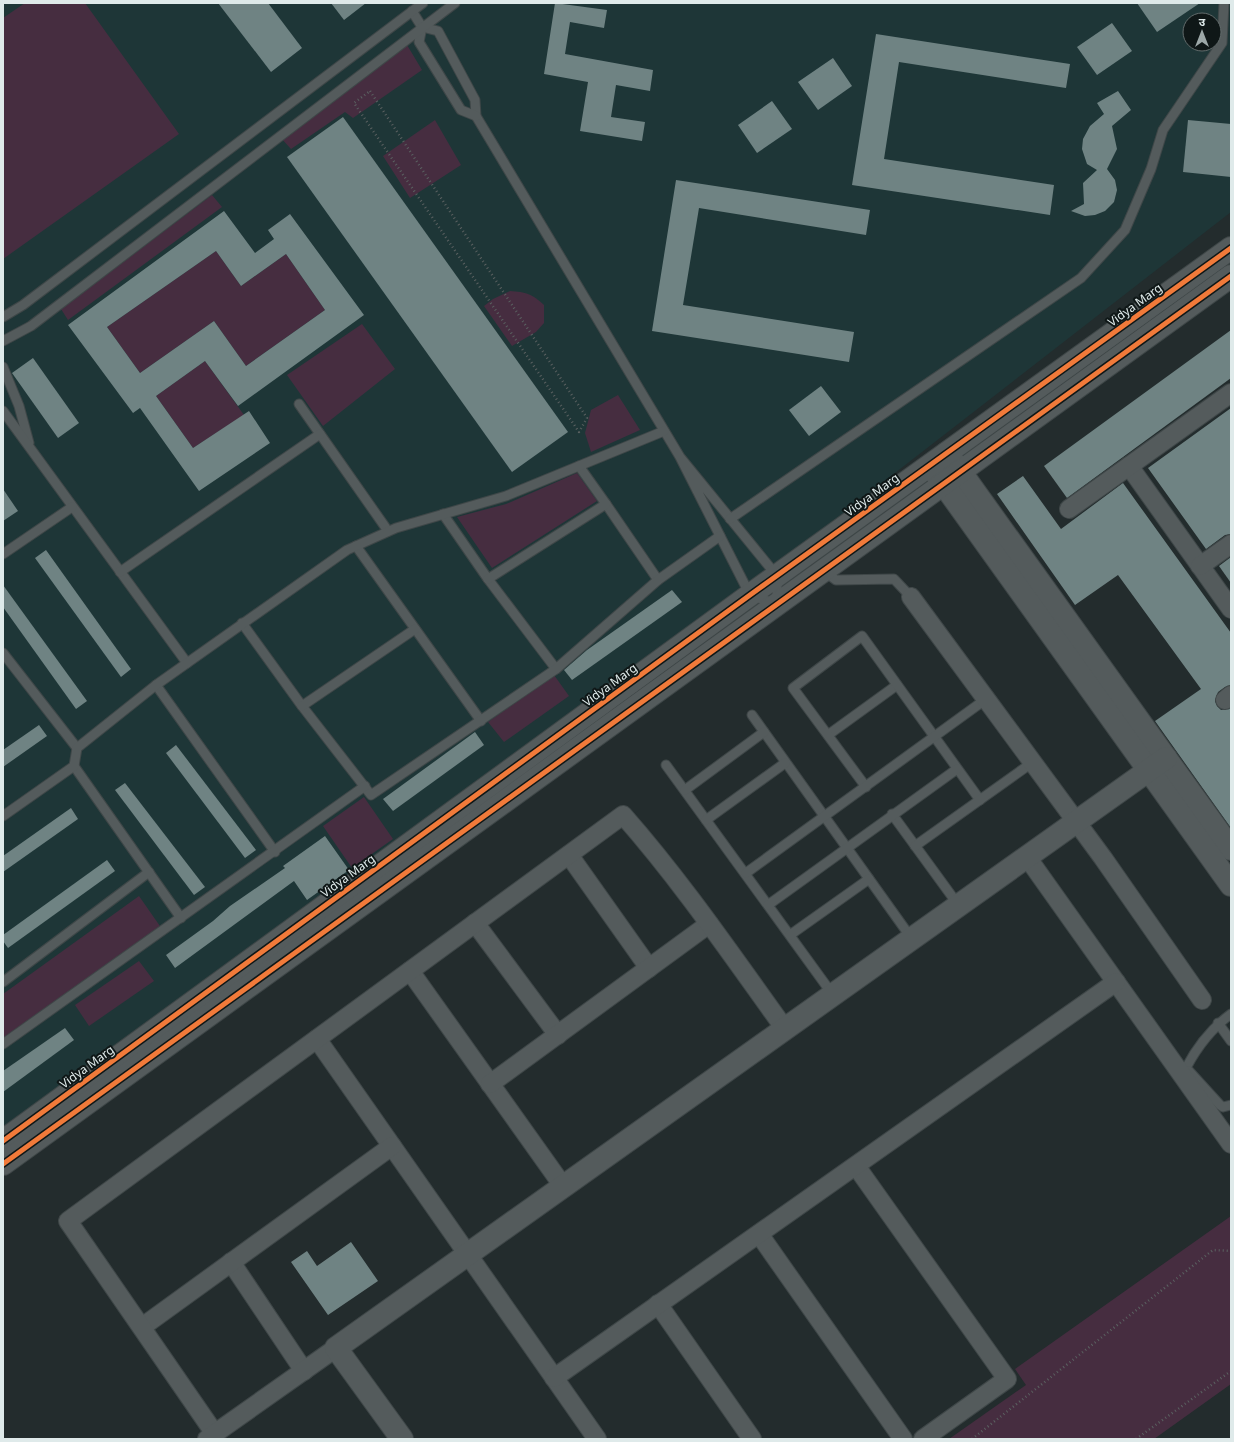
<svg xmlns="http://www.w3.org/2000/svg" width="1234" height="1442" viewBox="0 0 1234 1442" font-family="Georgia,'Noto Sans Devanagari',serif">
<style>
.built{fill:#1e3637;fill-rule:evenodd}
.green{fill:#462d40}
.building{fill:#6f8383;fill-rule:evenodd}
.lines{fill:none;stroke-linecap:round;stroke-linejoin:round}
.service-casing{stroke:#3f4748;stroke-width:11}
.minor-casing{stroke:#3f4748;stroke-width:20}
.tertiary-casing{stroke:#3f4748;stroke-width:24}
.secondary-casing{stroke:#3f4748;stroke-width:24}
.path{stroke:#5b6161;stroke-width:2.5;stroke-dasharray:1 3;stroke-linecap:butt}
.service{stroke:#545b5c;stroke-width:9}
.minor{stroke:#545b5c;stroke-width:18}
.tertiary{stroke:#545b5c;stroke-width:22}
.secondary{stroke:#545b5c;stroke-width:22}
.cycleway-casing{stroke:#0f1717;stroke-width:8}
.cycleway{stroke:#f17a3a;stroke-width:5}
.labels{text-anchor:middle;stroke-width:4;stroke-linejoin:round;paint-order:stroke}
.street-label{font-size:12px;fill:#dfeaea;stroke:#0f1717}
</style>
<rect width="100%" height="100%" fill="#232c2d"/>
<path class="built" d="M3,3h1228v209l-528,410 -700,510zM1190,20h24v24h-24z"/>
<g class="green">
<polygon points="25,3 85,3 179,134 3,259 3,18"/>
<polygon points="407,45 422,70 353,118 345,112 291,149 281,138"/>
<polygon points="435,120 461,165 410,198 383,156"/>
<polygon points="212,195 222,207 68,320 61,309"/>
<polygon points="216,251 241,286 286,254 325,310 246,366 214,321 140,373 107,327"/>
<path d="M510,291c16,1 22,3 34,14v18l-8,9 -24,14 -28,-40 9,-7z"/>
<polygon points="362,324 395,369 323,426 287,375"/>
<polygon points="205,361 244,415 193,448 156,396"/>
<polygon points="618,395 640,430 591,452 585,433 591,410"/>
<polygon points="577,473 597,501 492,568 457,517 506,504"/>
<polygon points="554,675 569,696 504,742 488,722"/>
<polygon points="364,797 393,839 352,868 323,826"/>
<polygon points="139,896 162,929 3,1039 3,994"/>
<polygon points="139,961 154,981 89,1026 75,1005"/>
<polygon points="1231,1216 1231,1384 1154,1439 949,1439 1026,1385 1015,1369"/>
</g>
<g class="building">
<polygon points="218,3 268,3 302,48 271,72"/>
<polygon points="331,3 366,3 344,20"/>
<polygon points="555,3 607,10 604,28 570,22 565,54 653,70 650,91 616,85 611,117 645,122 642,141 580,131 588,82 544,74"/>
<polygon points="1137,3 1200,3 1157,32"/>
<polygon points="1112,23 1132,51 1097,75 1077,47"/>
<polygon points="876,34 1070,64 1066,88 899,62 884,159 1054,185 1050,215 852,185"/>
<polygon points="833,58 852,86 818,110 798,82"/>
<polygon points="1118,91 1131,110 1112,126 1117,149 1107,169 1115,180 1117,190 1114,202 1105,211 1095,215 1085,216 1071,211 1084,204 1083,183 1097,170 1087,164 1082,149 1083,139 1090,126 1104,114 1097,103"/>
<polygon points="772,101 792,129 757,153 738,125"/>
<polygon points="343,117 568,432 512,472 287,157"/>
<polygon points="1188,120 1231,124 1231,177 1183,172"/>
<polygon points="676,180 870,210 866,235 699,208 683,305 854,332 849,362 652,331"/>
<path d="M224,211l31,42 19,-14 -6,-9 22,-16 74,101 -126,91 -33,-45 -49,35 37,52 56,-37 21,32 -71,48 -59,-83 -7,5 -65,-88zM216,251l25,35 45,-32 39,56 -79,56 -32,-45 -74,52 -33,-46z"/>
<polygon points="1231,330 1231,378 1067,498 1044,466"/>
<polygon points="33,358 79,423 58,438 12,373"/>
<polygon points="821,386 841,412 809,436 789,410"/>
<polygon points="1231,408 1231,534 1225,535 1206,549 1148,468"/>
<polygon points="1023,476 1061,529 1123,483 1231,633 1231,685 1225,687 1218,692 1215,701 1217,706 1221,710 1231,708 1231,828 1155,721 1201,689 1118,575 1075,605 997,494"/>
<polygon points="3,489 18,511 3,521"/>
<polygon points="46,550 131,669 121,677 35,558"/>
<polygon points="1231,557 1231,583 1219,566"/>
<polygon points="3,585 87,701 76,709 3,607"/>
<polygon points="672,590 682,602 572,680 564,670 587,650"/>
<polygon points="39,725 47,736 3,767 3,750"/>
<polygon points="475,732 484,745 393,811 383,799"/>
<polygon points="176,745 256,850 245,858 166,753"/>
<polygon points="125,783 205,887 194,895 115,790"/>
<polygon points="71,808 78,819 3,872 3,856"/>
<polygon points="325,836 349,870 307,900 294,881 175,968 166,955 213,921 230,906 285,868 283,866"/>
<polygon points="107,860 115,871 8,948 3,941 3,935"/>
<polygon points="65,1028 74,1040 3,1092 3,1071"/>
<polygon points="351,1242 378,1281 328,1315 291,1262 307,1251 317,1266"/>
</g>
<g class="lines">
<g class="service-casing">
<g id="service">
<polyline points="412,11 422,27 438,31 475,100 476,116 680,457 750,595 777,604 777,576 680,457"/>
<polyline points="422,27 419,42 461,110 476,116"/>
<polyline points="3,317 23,305 423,3"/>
<polyline points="3,341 31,326 455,3"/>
<polyline points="3,367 19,406 29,443"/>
<polyline points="299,404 388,531"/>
<polyline points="3,411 187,663"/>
<polyline points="606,504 658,580"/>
<polyline points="443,514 488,579 556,669"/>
<polyline points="730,519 1081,278 1125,230 1151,169 1163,130 1222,43 1224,3"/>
<polyline points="356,546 481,721"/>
<polyline points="3,554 72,507"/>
<polyline points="824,571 836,580 894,579 911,597"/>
<polyline points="120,572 320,434"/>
<polyline points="488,579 606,504 579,466"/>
<polyline points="242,623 302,706 371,795 556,669 658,580 720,536"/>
<polyline points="3,653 77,748"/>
<polyline points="156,685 275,852"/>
<polyline points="302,706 415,629"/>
<polyline points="752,715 912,939"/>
<polyline points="828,735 897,685"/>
<polyline points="666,765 833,995"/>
<polyline points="74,766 181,918"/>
<polyline points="866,787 793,688 862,636 980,800"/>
<polyline points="685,790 764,732"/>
<polyline points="892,814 959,906"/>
<polyline points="3,816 74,766 77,748 156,685 347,550 396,528 506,496 664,431"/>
<polyline points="706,820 785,763"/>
<polyline points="915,846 1033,762"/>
<polyline points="746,873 986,699"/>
<polyline points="768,905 957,769"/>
<polyline points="790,935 869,879"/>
<polyline points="3,982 149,872"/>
<polyline points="1218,1023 1231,1041"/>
<polyline points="3,1044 365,786"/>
<path d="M1186,1068c11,-21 26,-40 45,-54"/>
<polyline points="1189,1071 1220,1105 1223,1107 1231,1105"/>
</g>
</g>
<g class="minor-casing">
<g id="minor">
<polyline points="1129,466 1231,609"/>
<polyline points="1069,509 1231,393"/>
<polyline points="1200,566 1231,544"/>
<polyline points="911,597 1103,858 1202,1000"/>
<polyline points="1225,700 1231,695"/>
<polyline points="569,855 649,968"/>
<polyline points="1027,857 1231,1144"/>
<polyline points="475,923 558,1035"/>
<polyline points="410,971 563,1186"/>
<polyline points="317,1039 597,1439"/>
<polyline points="490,1084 709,924"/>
<polyline points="856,1166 1007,1379 923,1439"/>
<polyline points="759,1234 903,1439"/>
<polyline points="231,1262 304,1371"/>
<polyline points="658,1304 752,1439"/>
<polyline points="142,1327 392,1146"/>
<polyline points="554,1378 1116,982"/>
<path d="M215,1434l-147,-213 555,-406c59,67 110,142 162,214"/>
<polyline points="207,1439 336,1348"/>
</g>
</g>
<g class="tertiary-casing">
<g id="tertiary">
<polyline points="947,453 1231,849"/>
<polyline points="932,468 1231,885"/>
<polyline points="402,1439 336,1348 1166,758"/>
</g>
</g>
<g class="secondary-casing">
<g id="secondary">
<polyline points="3,1141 750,595 1231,248"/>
<polyline points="3,1164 1231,276"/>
</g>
</g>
<g class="path">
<polygon points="370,91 587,418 579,432 354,103"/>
<polyline points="972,1439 1213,1250 1231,1251"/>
<polyline points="1136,1439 1231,1371"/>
</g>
<use href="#service" class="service"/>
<use href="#minor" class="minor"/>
<use href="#tertiary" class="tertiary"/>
<use href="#secondary" class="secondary"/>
<g class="cycleway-casing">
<g id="cycleway">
<polyline points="3,1141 750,595 1231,248"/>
<polyline points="3,1164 1231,276"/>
</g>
</g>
<use href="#cycleway" class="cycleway"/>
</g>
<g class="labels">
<g class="street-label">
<text transform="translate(1135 305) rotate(-36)" y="4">Vidya Marg</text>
<text transform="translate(872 495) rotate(-36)" y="4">Vidya Marg</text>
<text transform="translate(610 685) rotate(-36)" y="4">Vidya Marg</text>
<text transform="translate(348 876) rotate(-36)" y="4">Vidya Marg</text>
<text transform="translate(87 1067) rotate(-36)" y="4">Vidya Marg</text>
</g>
</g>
<rect width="1234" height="1442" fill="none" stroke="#dfeaea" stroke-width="8"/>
<g transform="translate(1202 32)"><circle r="19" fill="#0f1717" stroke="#626b6b"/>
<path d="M0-3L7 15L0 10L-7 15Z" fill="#9da8a8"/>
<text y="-6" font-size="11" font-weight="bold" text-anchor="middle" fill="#dfeaea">उ</text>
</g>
</svg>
